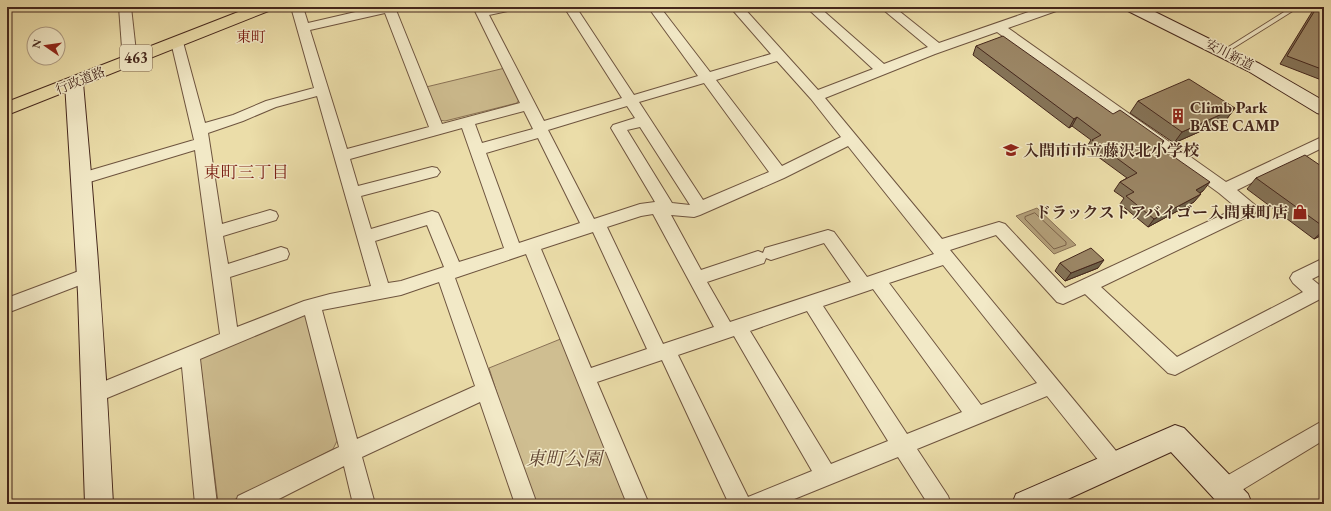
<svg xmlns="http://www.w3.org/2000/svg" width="1331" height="511" viewBox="0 0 1331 511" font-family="'EB Garamond','Noto Serif JP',serif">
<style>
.green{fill:#cfbe91;stroke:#8a7256}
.water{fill:#b39f79;stroke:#876f54}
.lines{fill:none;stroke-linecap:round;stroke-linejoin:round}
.shore{stroke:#7c634a;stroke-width:1}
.lane-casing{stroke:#6e543f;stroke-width:2}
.street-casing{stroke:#6e543f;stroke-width:2}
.secondary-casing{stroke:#45271c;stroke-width:2}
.highway-casing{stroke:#45271c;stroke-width:2}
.lane{fill:#f2e9c7;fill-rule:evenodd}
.street{fill:#f2e9c7;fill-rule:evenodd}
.secondary{fill:#f2e9c7;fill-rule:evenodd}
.highway{fill:#ebdda9;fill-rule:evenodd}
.wall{fill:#857357;stroke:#45271c}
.shaded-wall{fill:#6c5e47;stroke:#45271c}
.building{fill:#9b8665;stroke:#45271c}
.labels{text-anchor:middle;stroke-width:3;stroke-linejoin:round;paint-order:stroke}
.far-street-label{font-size:13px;fill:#45271c;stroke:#f2e9c7}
.far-quarter-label{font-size:15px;fill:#7a1f14;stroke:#f2e9c7}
.shield{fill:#f2e9c7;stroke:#79614f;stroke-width:1}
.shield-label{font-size:15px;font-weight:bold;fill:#45271c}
.poi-label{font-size:16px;font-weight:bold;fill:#45271c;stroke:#f2e9c7;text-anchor:start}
.neighbourhood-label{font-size:17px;fill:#7a1f14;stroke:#f2e9c7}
.near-park-label{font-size:19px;font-style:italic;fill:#614533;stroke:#f2e9c7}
</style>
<rect width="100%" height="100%" fill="#ebdda9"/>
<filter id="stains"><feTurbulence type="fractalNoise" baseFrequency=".005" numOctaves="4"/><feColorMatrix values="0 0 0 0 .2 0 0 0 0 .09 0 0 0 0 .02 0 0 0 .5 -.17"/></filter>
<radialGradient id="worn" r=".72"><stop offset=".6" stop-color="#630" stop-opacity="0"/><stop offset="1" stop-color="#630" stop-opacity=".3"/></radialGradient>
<g class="green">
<polygon points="505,68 520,98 517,103 445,121 439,120 426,87"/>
<polygon points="301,314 308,315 338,439 333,449 226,504 218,502 200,360 205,353"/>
<polygon points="563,338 630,504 532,504 489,368"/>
</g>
<polygon class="water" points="1037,208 1076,245 1054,254 1016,216"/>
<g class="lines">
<polygon class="shore" points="1035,213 1066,242 1066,245 1054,249 1025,219 1025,217"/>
<g class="lane-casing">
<g id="lane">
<polygon points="1155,7 1162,7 1149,15 1145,15 1145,13"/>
<polygon points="1292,7 1299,7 1227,52 1225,53 1222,51"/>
</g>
</g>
<g class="street-casing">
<g id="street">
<polygon points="119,7 131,7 137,61 135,64 125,64 123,61"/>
<path d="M291,7h12l5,16 69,-16h22l-3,3 46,114 78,-21 -47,-96h12l1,2 28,-2 -2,3 -23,5 55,106 78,-23 -58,-91h12l58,88 64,-19 -50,-69h12l50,65 61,-18 -41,-47h13l75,83 55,-21 -67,-62h13l65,57 44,-17 -48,-40h14l45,36 104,-36h18l-2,3 -51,18 218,154 98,-46v11l-87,43 18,15 2,4 -2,4 -154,74 76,70 126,-65 -10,-9 -3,-5 3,-5 31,-15v15l-12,6 11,9 1,9 -149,78 -7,-2 -83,-79 -22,10 -6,-2 -61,-67 -46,15 171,207 3,7 -3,7 -7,3 -7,-3 -60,-75 -130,53 31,47 3,8h-23l-30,-47 -116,47h-53l-67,-144 -65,22 52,122h-22l-101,-250 -71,24 82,226h-22l-35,-102 -118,55 13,47h-22l-9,-38 -75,38h-34l3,-8 101,-49 -34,-132 -105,44 17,145h-22l-13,-137 -87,36 -7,-3 -3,-6 3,-6 132,-54 -25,-184 -112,34 -5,-2 -3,-4 3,-4 116,-34 -23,-98 1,-3h10l1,3 22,81 28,-8 33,-14 48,-13zM385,13l44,114 -82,22 -37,-119zM997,32l222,161 18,15 -172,80 -60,-64 -6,-2 -57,17 -117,-141 110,-44zM777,61l34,38 30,38 -59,29 -66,-86zM704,83l65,89 -66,28 -64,-98zM317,96l54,190 -41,8 -26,7 -67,26 -7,-50 57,-18 2,-5 -2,-5 -6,-2 -53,17 -5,-28 53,-16 2,-4 -2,-4 -6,-2 -48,14 -14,-91 35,-12 33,-14zM627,106l8,12 -22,7 -2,3 44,74 -15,2 -46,15 -46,-89zM524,111l9,18 -51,14 -7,-19zM640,127l50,78 -18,-2 -45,-73zM462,128l42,120 -45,14 -19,-45 -2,-4 -6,-2 -61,18 -10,-33 76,-20 3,-4 -3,-4 -5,-1 -74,19 -8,-27zM538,138l42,85 -61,20 -33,-90zM848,146l86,108 -67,23 -33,-45 -6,-2 -63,18 -2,5 -5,-2 -57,19 -30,-55 23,2 6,-2 84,-37zM653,214l61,113 -51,17 -56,-117 34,-11zM427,225l17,42 -43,14 -13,2 -13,-42zM593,232l54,117 -56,19 -50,-119zM824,243l27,39 -121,40 -23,-40 57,-19 2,-5 5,2zM943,265l94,118 -56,22 -92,-122zM439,282l36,104 -118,53 -35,-129 79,-15zM873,289l89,123 -55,22 -84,-128zM807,311l81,130 -57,23 -81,-133zM734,336l78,135 -64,26 -70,-142z"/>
<polygon points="87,268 93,270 96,275 93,280 7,313 7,298"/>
<polygon points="1324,420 1324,440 1232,496 1224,499 1216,496 1213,489 1216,482"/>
</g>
</g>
<g class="secondary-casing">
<g id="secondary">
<polygon points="1124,7 1145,7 1260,64 1324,101 1324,115 1317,113 1248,71 1126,10"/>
<path d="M74,77l6,2 3,4c13,140 23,280 30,421h-28l-7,-211 -13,-210 3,-4z"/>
<polygon points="1175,425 1184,428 1248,494 1252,504 1219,504 1171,452 1057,504 1012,504 1016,494"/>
</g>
</g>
<g class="highway-casing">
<polygon id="highway" points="251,7 273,7 271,10 7,115 7,102"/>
</g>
<use href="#lane" class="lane"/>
<use href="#street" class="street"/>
<use href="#secondary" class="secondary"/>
<use href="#highway" class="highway"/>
</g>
<g class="wall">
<polygon points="1315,7 1324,7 1324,81 1280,64"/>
<polygon points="976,46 1160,147 1203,191 1200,193 1194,202 1148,227 1120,204 1124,198 1114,191 1120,182 1127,178 1086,148 1091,140 1072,126 1069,128 973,55"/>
<polygon points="1138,101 1235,108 1226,120 1174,143 1130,113"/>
<polygon points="1324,168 1324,234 1314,239 1247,189 1256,178"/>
<polygon points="1060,263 1098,268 1065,281 1055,271"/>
</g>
<g class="shaded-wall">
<polygon points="1235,108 1226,120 1174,143 1182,132"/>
<polygon points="1077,117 1072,126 1069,128 1074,119"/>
<polygon points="1164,141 1158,150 1157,145"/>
<polygon points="1210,182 1203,191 1189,199 1196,190"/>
<polygon points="1201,194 1194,202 1148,227 1154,219"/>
<polygon points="1324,230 1324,234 1314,239"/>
<polygon points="1104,260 1098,268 1065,281 1071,273"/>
</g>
<g class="building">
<polygon points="1317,7 1324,7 1324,70 1287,56"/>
<polygon points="1003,36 1113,114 1120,110 1164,141 1157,145 1210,182 1196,190 1201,194 1154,219 1126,196 1134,192 1120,182 1137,173 1092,140 1101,135 1077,117 1074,119 976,46"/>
<polygon points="1189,79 1235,108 1182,132 1138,101"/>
<polygon points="1305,155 1324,168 1324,227 1256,178"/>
<polygon points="1091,248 1104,260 1071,273 1060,263"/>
</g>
<defs>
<g id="building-bare" transform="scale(1.2)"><path d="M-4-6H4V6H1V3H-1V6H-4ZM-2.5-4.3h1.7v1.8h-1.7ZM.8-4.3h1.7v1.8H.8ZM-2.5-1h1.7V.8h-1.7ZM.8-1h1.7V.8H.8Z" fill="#8f2418" stroke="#f2e9c7" stroke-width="2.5" paint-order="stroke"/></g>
<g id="school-bare" transform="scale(1.2)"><path d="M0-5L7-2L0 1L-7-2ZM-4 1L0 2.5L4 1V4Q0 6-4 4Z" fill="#8f2418" stroke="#f2e9c7" stroke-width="2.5" paint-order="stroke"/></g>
<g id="shop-bare" transform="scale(1.2)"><path d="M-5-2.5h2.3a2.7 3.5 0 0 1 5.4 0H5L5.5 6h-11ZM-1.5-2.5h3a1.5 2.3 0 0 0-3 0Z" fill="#8f2418" stroke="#f2e9c7" stroke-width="2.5" paint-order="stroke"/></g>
</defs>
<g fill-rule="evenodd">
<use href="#building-bare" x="1178" y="116"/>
<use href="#school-bare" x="1011" y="150"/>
<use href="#shop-bare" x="1300" y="212"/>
</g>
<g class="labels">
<g class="far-street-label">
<text transform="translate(1230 54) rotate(27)" y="5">安川新道</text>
<text transform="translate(80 80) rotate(-22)" y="5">行政道路</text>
</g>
<g class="far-quarter-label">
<text x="251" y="42">東町</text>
</g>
<rect class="shield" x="120" y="45" width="32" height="26" rx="3"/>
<g class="shield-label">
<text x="136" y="63">463</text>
</g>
<g class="poi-label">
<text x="1190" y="113">Climb Park<tspan x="1190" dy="18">BASE CAMP</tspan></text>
<text x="1023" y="156">入間市市立藤沢北小学校</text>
<text x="1288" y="218" text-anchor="end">ドラックストアバイゴー入間東町店</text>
</g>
<g class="neighbourhood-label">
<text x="246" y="178">東町三丁目</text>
</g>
<g class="near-park-label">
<text x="564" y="465">東町公園</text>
</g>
</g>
<rect width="1331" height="511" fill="none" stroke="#ebdda9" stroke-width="24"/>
<rect x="8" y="8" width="1315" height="495" fill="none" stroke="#45271c" stroke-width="2"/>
<rect x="12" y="12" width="1307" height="487" fill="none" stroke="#45271c"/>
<g transform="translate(46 46) rotate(283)"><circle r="19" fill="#f2e9c7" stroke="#ad9b83"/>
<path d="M0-3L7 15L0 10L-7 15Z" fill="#8f2418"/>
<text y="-6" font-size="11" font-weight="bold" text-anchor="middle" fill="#45271c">N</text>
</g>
<rect width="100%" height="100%" filter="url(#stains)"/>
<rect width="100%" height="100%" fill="url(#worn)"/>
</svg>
